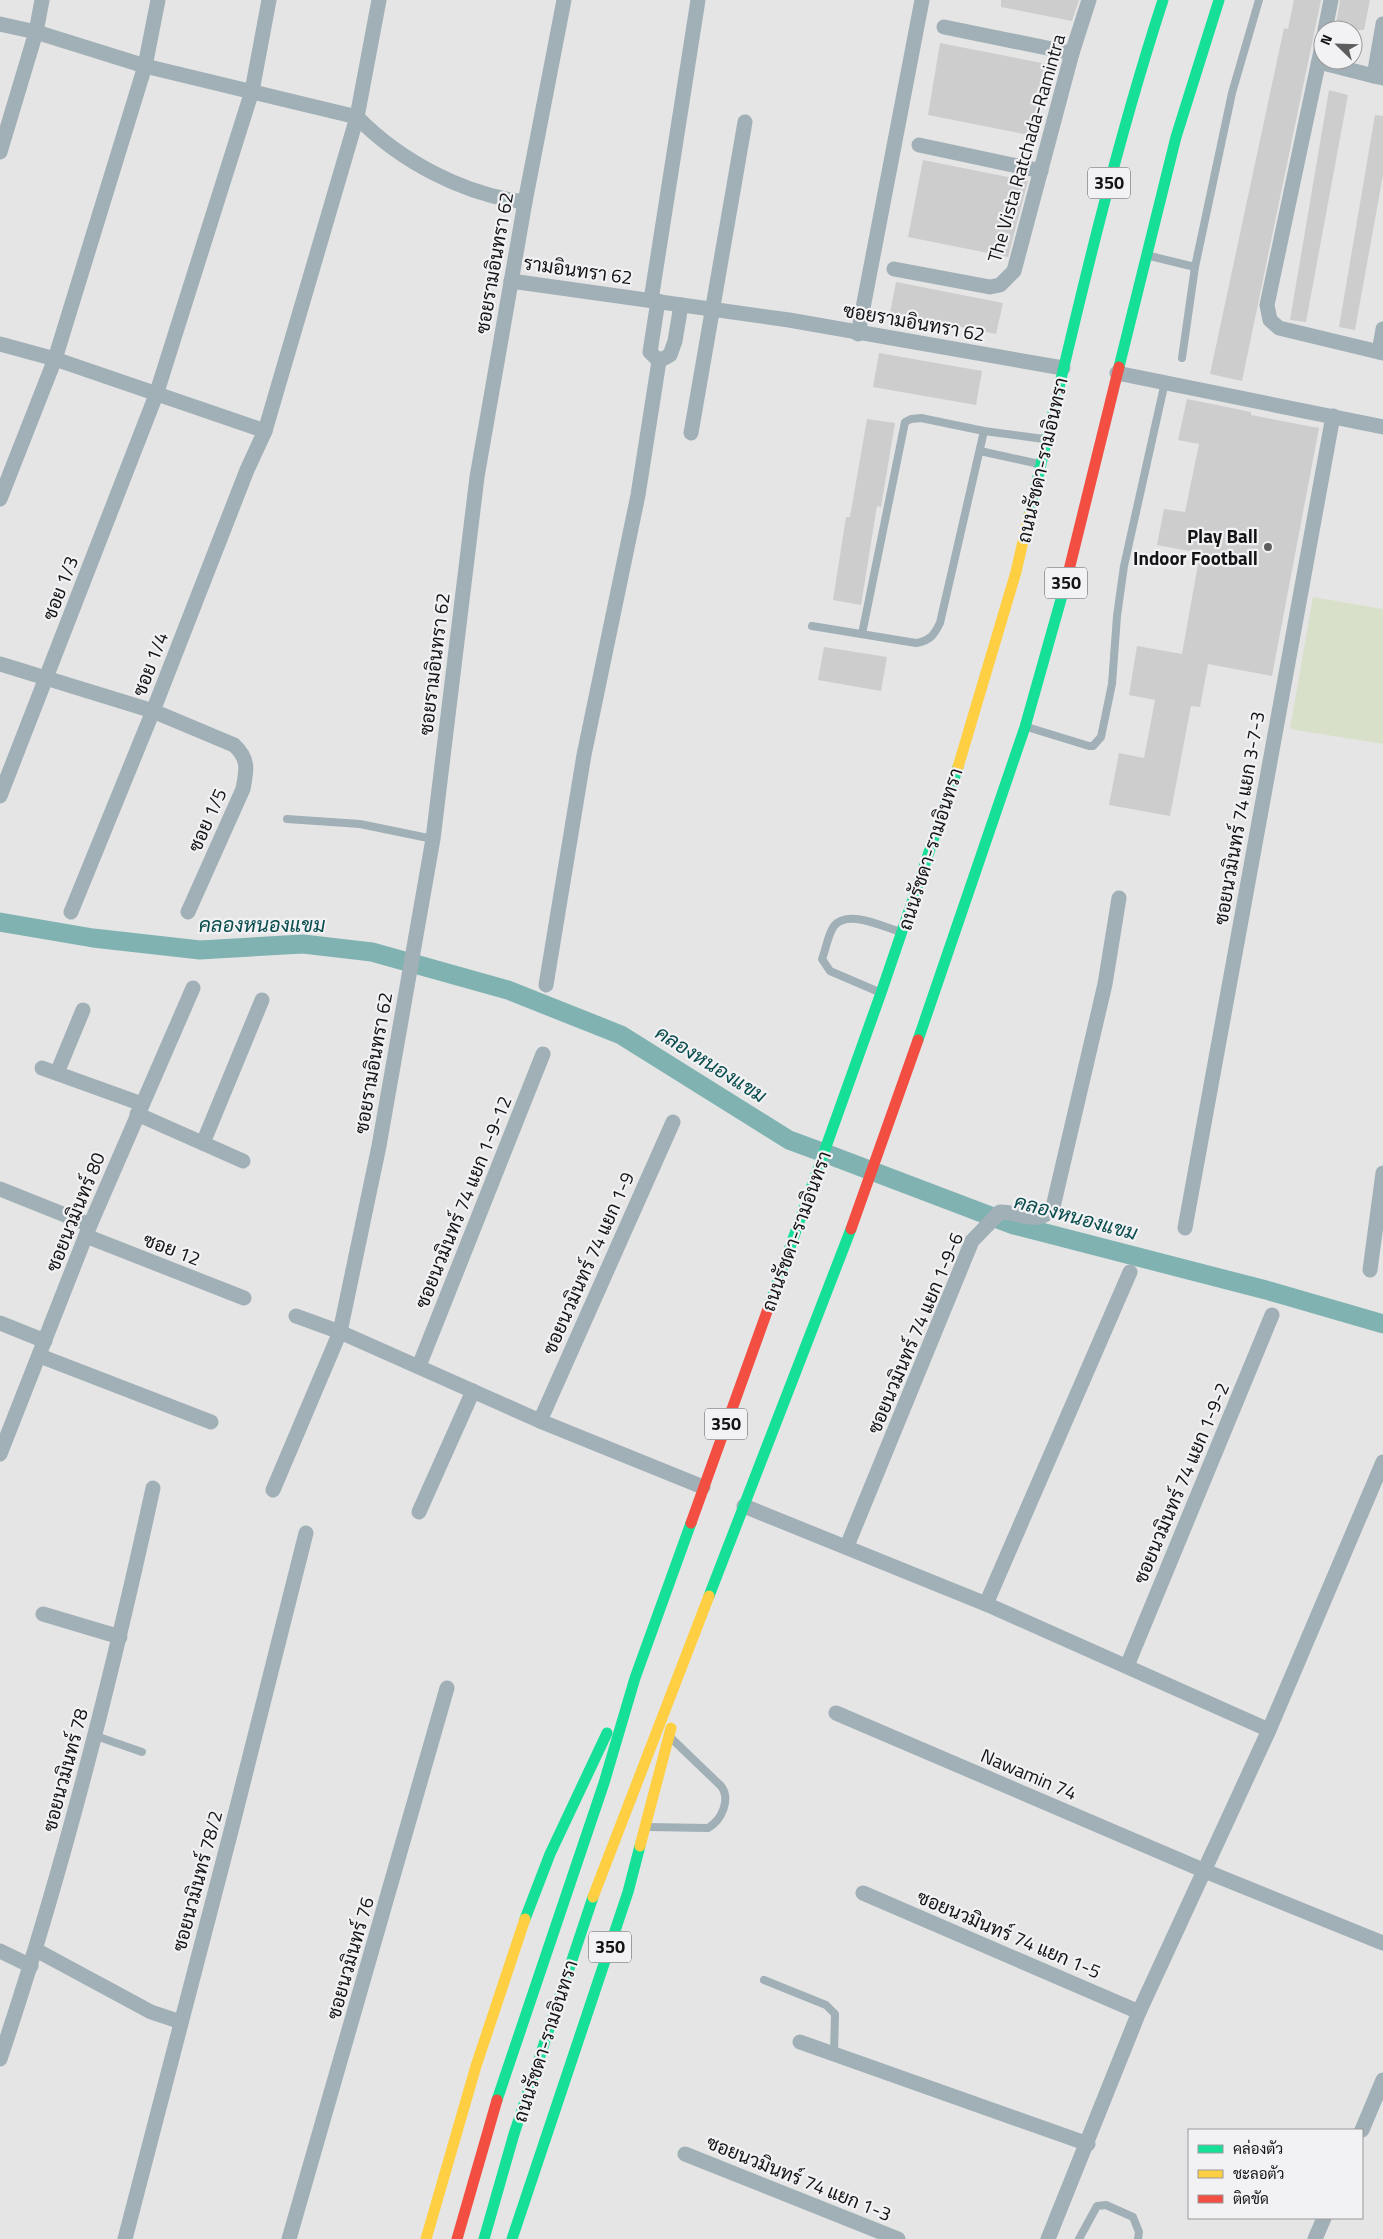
<svg xmlns="http://www.w3.org/2000/svg" width="1383" height="2239" viewBox="0 0 1383 2239" font-family="'Titillium Web',Sarabun,sans-serif">
<style>
.green{fill:#d9e0c9}
.lines{fill:none;stroke-linecap:round;stroke-linejoin:round}
.canal{stroke:#80b2b2;stroke-width:19}
.building{fill:#cdcdce}
.lane{stroke:#a1b0b6;stroke-width:8}
.street{stroke:#a1b0b6;stroke-width:15}
.fast{stroke:#16e098;stroke-width:11}
.slow{stroke:#ffcf43;stroke-width:11}
.jam{stroke:#f24e42;stroke-width:11}
.poi-dot{fill:#5d5d5e;stroke:#f2f1f4;stroke-width:2}
.labels{text-anchor:middle;stroke-width:4.5;stroke-linejoin:round;paint-order:stroke}
.shield{fill:#f2f1f4;stroke:#575658;stroke-width:1}
.shield-label{font-size:18px;font-weight:bold;fill:#141415}
.street-label{font-size:19px;fill:#141415;stroke:#f2f1f4}
.poi-label{font-size:19px;font-weight:bold;fill:#141415;stroke:#f2f1f4;text-anchor:end}
.water-label{font-size:20px;font-style:italic;fill:#084c4c;stroke:#f2f1f4}
</style>
<rect width="100%" height="100%" fill="#e5e5e6"/>
<polygon class="green" points="1313,597 1383,609 1383,744 1290,729"/>
<g class="lines">
<polyline class="canal" points="0,922 93,938 200,950 303,944 372,952 508,990 621,1035 789,1140 827,1154 1014,1225 1266,1290 1383,1324"/>
</g>
<g class="building">
<polygon points="1001,0 1079,0 1072,21 1001,7"/>
<polygon points="1294,0 1321,0 1242,381 1210,374 1284,28 1288,29"/>
<polygon points="1340,0 1370,0 1364,30 1335,30"/>
<polygon points="940,43 1047,64 1034,136 928,115"/>
<polygon points="1329,90 1348,95 1306,322 1290,320"/>
<polygon points="1375,115 1383,116 1383,175 1355,330 1339,327"/>
<polygon points="923,160 1028,181 1008,257 908,237"/>
<polygon points="896,282 1003,303 996,334 890,313"/>
<polygon points="879,353 982,371 976,405 873,387"/>
<polygon points="1187,399 1251,412 1251,415 1319,428 1272,676 1208,664 1200,707 1191,706 1170,816 1109,805 1119,753 1144,758 1155,700 1129,695 1137,646 1182,654 1200,553 1157,545 1164,509 1185,512 1199,444 1178,440"/>
<polygon points="867,419 895,423 881,507 877,506 861,605 833,600 846,517 850,517"/>
<polygon points="824,647 887,657 881,691 818,680"/>
</g>
<g class="lines">
<g class="lane">
<polyline points="1150,256 1195,267"/>
<polyline points="1182,358 1195,267 1232,93 1259,0"/>
<polyline points="980,451 1039,464"/>
<path d="M812,626l104,17c14,-2 18,-8 24,-20l44,-192"/>
<polyline points="862,634 905,422 911,419 921,418 984,431 1044,439"/>
<polyline points="1027,727 1089,746 1093,746 1101,737 1112,684 1117,616 1124,566 1165,382"/>
<polyline points="287,819 360,824 433,839"/>
<path d="M879,992l-49,-21 -8,-12c4,-10 6,-25 12,-33 14,-17 49,1 67,6"/>
<polyline points="96,1736 142,1752"/>
<path d="M648,1827l60,1c14,-8 23,-29 13,-42l-50,-48"/>
<polyline points="764,1980 826,2005 835,2014 834,2053"/>
<polyline points="1079,2239 1097,2206 1106,2205 1133,2217 1139,2232 1138,2239"/>
</g>
<g class="street">
<path d="M0,24l36,8 109,34 212,51c43,44 107,78 168,85"/>
<polyline points="1383,24 1374,76 1383,78"/>
<polyline points="944,27 1072,53"/>
<polyline points="1325,30 1331,0"/>
<polyline points="1323,41 1267,305 1270,320 1279,328 1383,353"/>
<polyline points="1319,62 1374,76"/>
<polyline points="919,145 1041,171"/>
<polyline points="0,152 36,32 42,0"/>
<polyline points="894,269 990,287 1000,285 1014,271 1072,53 1089,0"/>
<polyline points="511,281 789,320 1063,368"/>
<polyline points="651,300 698,0"/>
<polyline points="658,301 650,352 659,361"/>
<polyline points="858,334 922,0"/>
<polyline points="0,344 55,359 265,431"/>
<polyline points="1379,352 1383,329"/>
<polyline points="659,361 670,355 675,341 681,305"/>
<polyline points="1117,373 1383,427"/>
<polyline points="691,433 745,122"/>
<polyline points="0,499 55,359 145,66 158,0"/>
<path d="M0,664l153,47 81,34c15,14 13,24 9,44l-55,123"/>
<polyline points="0,796 156,395 252,91 269,0"/>
<polyline points="71,912 153,711 247,470 265,431 357,117 379,0"/>
<polyline points="546,985 584,755 638,495 659,361"/>
<polyline points="42,1068 142,1104"/>
<polyline points="57,1073 83,1010"/>
<polyline points="137,1114 243,1161"/>
<polyline points="203,1143 262,1000"/>
<polyline points="0,1189 90,1225"/>
<polyline points="1185,1228 1333,416"/>
<polyline points="86,1236 244,1298"/>
<polyline points="1370,1270 1383,1173"/>
<polyline points="296,1316 340,1332 540,1421 703,1487"/>
<polyline points="0,1323 45,1341"/>
<polyline points="40,1356 211,1422"/>
<polyline points="419,1366 543,1054"/>
<polyline points="540,1421 673,1122"/>
<polyline points="0,1454 90,1225 193,988"/>
<polyline points="273,1490 340,1332 379,1146 433,839 477,477 525,202 564,0"/>
<polyline points="744,1506 986,1604 1269,1730"/>
<polyline points="419,1512 473,1391"/>
<path d="M847,1546l125,-305 28,-29c21,0 39,15 53,-5l52,-223 14,-86"/>
<polyline points="986,1604 1130,1272"/>
<polyline points="43,1614 120,1637"/>
<polyline points="1127,1666 1272,1315"/>
<polyline points="836,1713 1205,1871 1383,1943"/>
<polyline points="863,1893 1139,2012"/>
<polyline points="36,1950 151,2012 181,2022"/>
<polyline points="0,1951 31,1966"/>
<polyline points="800,2042 1088,2144"/>
<path d="M0,2059c63,-187 111,-378 153,-571"/>
<polyline points="1362,2130 1383,2080"/>
<polyline points="685,2154 898,2239"/>
<polyline points="125,2239 231,1831 306,1533"/>
<polyline points="289,2239 447,1688"/>
<polyline points="1048,2239 1139,2012 1269,1730 1383,1462"/>
<polyline points="1315,2239 1324,2218"/>
</g>
<g class="fast">
<polyline points="1119,367 1176,137 1219,0"/>
<path d="M1029,515c41,-173 79,-346 134,-515"/>
<polyline points="918,1040 1025,727 1067,578"/>
<polyline points="769,1306 881,993 958,767"/>
<polyline points="709,1596 851,1229"/>
<polyline points="525,1919 550,1854 607,1733"/>
<polyline points="497,2100 604,1783 635,1678 691,1523"/>
<polyline points="484,2239 514,2134 593,1897"/>
<polyline points="512,2239 628,1892 640,1846"/>
</g>
<g class="slow">
<polyline points="958,767 1016,572 1029,515"/>
<polyline points="640,1846 671,1728"/>
<polyline points="593,1897 709,1596"/>
<polyline points="426,2239 476,2066 525,1919"/>
</g>
<g class="jam">
<polyline points="1067,578 1119,367"/>
<polyline points="851,1229 918,1040"/>
<polyline points="691,1523 769,1306"/>
<polyline points="457,2239 497,2100"/>
</g>
</g>
<circle class="poi-dot" cx="1268" cy="547" r="5"/>
<g class="labels">
<g class="shield">
<rect x="1088" y="167.5" width="42" height="31" rx="4"/>
<rect x="1045" y="567.5" width="42" height="31" rx="4"/>
<rect x="705" y="1408.5" width="42" height="31" rx="4"/>
<rect x="589" y="1931.5" width="42" height="31" rx="4"/>
</g>
<g class="shield-label">
<text x="1109" y="189">350</text>
<text x="1066" y="589">350</text>
<text x="726" y="1430">350</text>
<text x="610" y="1953">350</text>
</g>
<g class="street-label">
<text transform="translate(1026 148) rotate(-74)" y="7">The Vista Ratchada-Ramintra</text>
<text transform="translate(494 263) rotate(-80)" y="7">ซอยรามอินทรา 62</text>
<text transform="translate(578 270) rotate(8)" y="7">รามอินทรา 62</text>
<text transform="translate(914 322) rotate(10)" y="7">ซอยรามอินทรา 62</text>
<text transform="translate(1042 460) rotate(-77)" y="7">ถนนรัชดา-รามอินทรา</text>
<text transform="translate(60 588) rotate(-69)" y="7">ซอย 1/3</text>
<text transform="translate(150 664) rotate(-69)" y="7">ซอย 1/4</text>
<text transform="translate(434 664) rotate(-83)" y="7">ซอยรามอินทรา 62</text>
<text transform="translate(1239 818) rotate(-80)" y="7">ซอยนวมินทร์ 74 แยก 3-7-3</text>
<text transform="translate(207 820) rotate(-66)" y="7">ซอย 1/5</text>
<text transform="translate(930 849) rotate(-72)" y="7">ถนนรัชดา-รามอินทรา</text>
<text transform="translate(373 1063) rotate(-80)" y="7">ซอยรามอินทรา 62</text>
<text transform="translate(463 1202) rotate(-68)" y="7">ซอยนวมินทร์ 74 แยก 1-9-12</text>
<text transform="translate(75 1212) rotate(-68)" y="7">ซอยนวมินทร์ 80</text>
<text transform="translate(796 1231) rotate(-70)" y="7">ถนนรัชดา-รามอินทรา</text>
<text transform="translate(172 1249) rotate(21)" y="7">ซอย 12</text>
<text transform="translate(588 1263) rotate(-66)" y="7">ซอยนวมินทร์ 74 แยก 1-9</text>
<text transform="translate(915 1333) rotate(-67)" y="7">ซอยนวมินทร์ 74 แยก 1-9-6</text>
<text transform="translate(1181 1483) rotate(-67)" y="7">ซอยนวมินทร์ 74 แยก 1-9-2</text>
<text transform="translate(65 1770) rotate(-75)" y="7">ซอยนวมินทร์ 78</text>
<text transform="translate(1029 1774) rotate(23)" y="7">Nawamin 74</text>
<text transform="translate(197 1881) rotate(-75)" y="7">ซอยนวมินทร์ 78/2</text>
<text transform="translate(1009 1934) rotate(23)" y="7">ซอยนวมินทร์ 74 แยก 1-5</text>
<text transform="translate(350 1958) rotate(-74)" y="7">ซอยนวมินทร์ 76</text>
<text transform="translate(545 2041) rotate(-72)" y="7">ถนนรัชดา-รามอินทรา</text>
<text transform="translate(799 2178) rotate(22)" y="7">ซอยนวมินทร์ 74 แยก 1-3</text>
</g>
<g class="poi-label">
<text x="1258" y="543">Play Ball<tspan x="1258" dy="22">Indoor Football</tspan></text>
</g>
<g class="water-label">
<text x="262" y="932">คลองหนองแขม</text>
<text transform="translate(711 1064) rotate(32)" y="7">คลองหนองแขม</text>
<text transform="translate(1076 1217) rotate(15)" y="7">คลองหนองแขม</text>
</g>
</g>
<rect x="1188" y="2129" width="175" height="90" fill="#f2f1f4" stroke="#99999b"/>
<rect x="1198" y="2145" width="25" height="8" fill="#16e098" stroke="#99999b"/>
<text x="1233" y="2154" font-size="15" fill="#141415">คล่องตัว</text>
<rect x="1198" y="2170" width="25" height="8" fill="#ffcf43" stroke="#99999b"/>
<text x="1233" y="2179" font-size="15" fill="#141415">ชะลอตัว</text>
<rect x="1198" y="2195" width="25" height="8" fill="#f24e42" stroke="#99999b"/>
<text x="1233" y="2204" font-size="15" fill="#141415">ติดขัด</text>
<g transform="translate(1338 45) rotate(293)"><circle r="24" fill="#f2f1f4" stroke="#99999b"/>
<path d="M0-4L9 19L0 12L-9 19Z" fill="#5d5d5e"/>
<text y="-8" font-size="14" font-weight="bold" text-anchor="middle" fill="#141415">N</text>
</g>
</svg>
